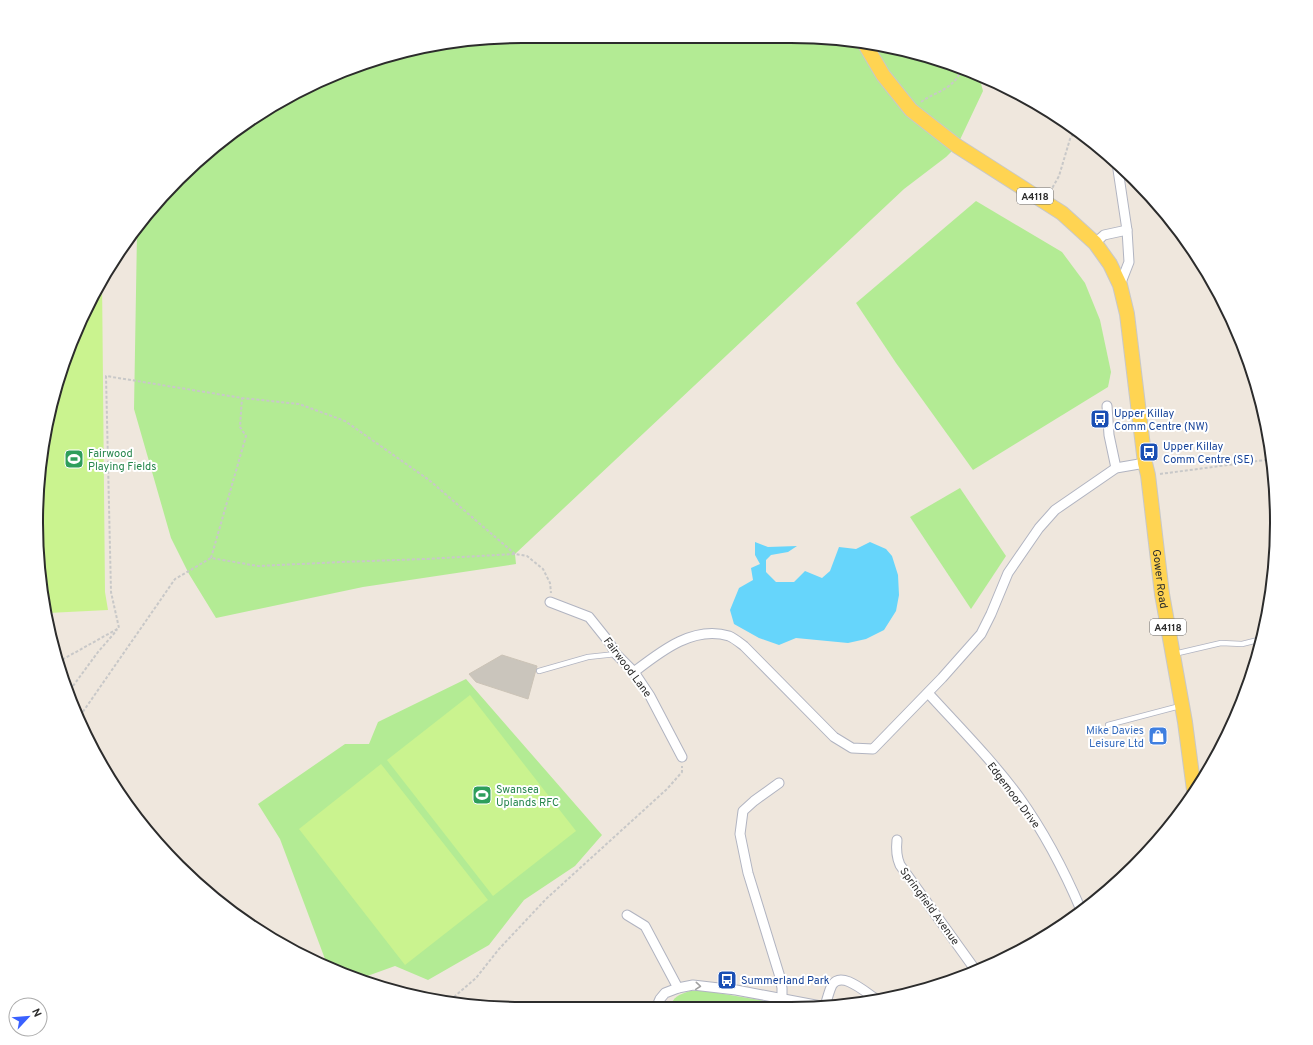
<svg xmlns="http://www.w3.org/2000/svg" width="1313" height="1045" viewBox="0 0 1313 1045" font-family="Overpass,sans-serif">
<style>
.green{fill:#b3eb94}
.pitch{fill:#caf38f}
.water{fill:#66d5fb}
.building{fill:#cac5bc;stroke:#cbc3b6}
.lines{fill:none;stroke-linecap:round;stroke-linejoin:round}
.lane-casing{stroke:#b1b4c1;stroke-width:6}
.street-casing{stroke:#b1b4c1;stroke-width:11}
.primary-casing{stroke:#c8c8c8;stroke-width:16}
.path{stroke:#c8c8c8;stroke-width:2;stroke-dasharray:3 2;stroke-linecap:butt}
.lane{stroke:#fff;stroke-width:4.5}
.street{stroke:#fff;stroke-width:9}
.primary{stroke:#ffd452;stroke-width:14}
.oneway{stroke:#a0a0a0}
.labels{text-anchor:middle;stroke-width:4;stroke-linejoin:round;paint-order:stroke}
.shield{fill:#fff;stroke:#6b6b6b;stroke-width:1}
.shield-label{font-size:10px;font-weight:bold;fill:#2c2c2c}
.transit-label{font-size:11px;fill:#164399;stroke:#fff;text-anchor:start}
.leisure-label{font-size:11px;fill:#27864d;stroke:#fff;text-anchor:start}
.street-label{font-size:11px;fill:#2c2c2c;stroke:#fff}
.shop-label{font-size:11px;fill:#366cbe;stroke:#fff;text-anchor:end}
.rim{fill:none;stroke:#2c2c2c;stroke-width:2}
</style>
<rect width="100%" height="100%" fill="#efe7dd"/>
<g class="green">
<polygon points="523,36 822,37 947,62 979,76 983,91 957,146 946,157 904,189 515,554 516,564 363,587 216,618 189,574 171,538 134,409 137,233 179,178 279,101 397,53"/>
<polygon points="976,201 1062,252 1085,283 1100,320 1111,372 1108,387 973,470 896,363 856,303"/>
<polygon points="960,488 1006,556 971,609 910,517"/>
<polygon points="466,679 602,835 575,866 524,900 489,945 428,980 395,966 359,979 336,972 328,967 280,839 258,804 345,744 369,744 378,722"/>
<path d="M690,991h16l100,17h-136c2,-11 10,-14 20,-17z"/>
</g>
<g class="pitch">
<polygon points="102,278 105,592 108,610 48,613 36,522 53,396"/>
<polygon points="470,695 576,831 493,896 387,760"/>
<polygon points="381,764 488,900 405,965 299,829"/>
</g>
<polygon class="water" points="755,542 768,547 797,546 788,552 771,555 766,560 766,572 776,582 794,582 805,571 822,578 830,571 839,547 856,549 870,542 886,549 892,556 898,575 899,595 896,611 884,630 866,639 848,643 796,638 779,645 759,638 734,624 730,610 739,588 753,580 751,568 760,564 755,555"/>
<polygon class="building" points="502,655 537,666 528,699 476,682 469,674"/>
<g class="lines">
<g class="lane-casing">
<g id="lane">
<polyline points="1174,654 1221,643 1242,644 1262,639"/>
<polyline points="539,671 588,657 616,654"/>
<polyline points="1108,725 1180,706"/>
</g>
</g>
<g class="street-casing">
<g id="street">
<polyline points="1117,163 1127,230 1129,262 1120,285"/>
<polyline points="1095,243 1104,235 1127,230"/>
<polyline points="1107,406 1109,435 1116,468"/>
<polyline points="550,602 589,617 609,642 616,654 634,672 650,696 682,757"/>
<path d="M634,672c26,-20 59,-47 95,-36 5,2 11,7 15,10l90,91 18,11 21,1 69,-71 39,-44 10,-20 17,-41 31,-45 16,-18 61,-42 29,-5"/>
<path d="M928,693c31,34 64,67 91,104 25,35 45,73 62,113"/>
<polyline points="779,783 754,801 743,811 740,834 748,873 780,977 782,988 782,998"/>
<path d="M897,840c-1,9 -1,16 3,25l74,103"/>
<polyline points="627,915 645,926 678,988"/>
<path d="M825,1006c2,-6 4,-15 7,-21 10,-15 34,8 44,14"/>
<polyline points="658,1009 657,1006 660,999 665,993 678,988 693,985 736,990 826,1007"/>
</g>
</g>
<g class="primary-casing">
<g id="primary">
<path id="s1" d="M866,46l17,29 28,35 46,36 105,67 33,30 15,21 10,21 7,29 18,149 3,12 14,119 23,128 9,68"/>
</g>
</g>
<g class="path">
<path d="M921,102c17,-12 33,-12 41,-34"/>
<polyline points="1050,192 1059,176 1070,139 1075,131"/>
<polyline points="1160,474 1273,459"/>
<polyline points="211,558 246,436 240,427 242,398"/>
<polyline points="58,662 119,628 111,592 106,376 242,398 299,404 345,421 429,480 515,554"/>
<polyline points="70,690 98,652 117,630"/>
<polyline points="80,716 175,579 211,558 258,566 341,562 425,559 515,554 527,556 543,569 550,583 551,593"/>
<polyline points="455,1002 454,997 476,978 499,949 546,899 667,789 682,772 682,766"/>
</g>
<use href="#lane" class="lane"/>
<use href="#street" class="street"/>
<use href="#primary" class="primary"/>
</g>
<defs><path id="oneway-chevron" d="M-2-3.5L2.5 0L-2 3.5" fill="none" stroke-width="1.6" stroke-linecap="round" stroke-linejoin="round"/></defs>
<use class="oneway" href="#oneway-chevron" transform="translate(698 986) rotate(5)"/>
<defs>
<g id="bus-square" transform="scale(1)"><rect x="-9" y="-9" width="18" height="18" rx="4" fill="#1a4fb4" stroke="#fff"/><path d="M-5-6H5V4H4V6H2V4H-2V6H-4V4H-5ZM-3.5-4V0h7V-4ZM-3.5 1.2v1.5H-2V1.2ZM2 1.2v1.5H3.5V1.2Z" fill="#fff"/></g>
<g id="stadium-square" transform="scale(1)"><rect x="-9" y="-9" width="18" height="18" rx="4" fill="#2e9e5b" stroke="#fff"/><path d="M0-5a6.5 5 0 1 0 0 10a6.5 5 0 1 0 0-10ZM-3.5-1.8h7v3.6h-7Z" fill="#fff"/></g>
<g id="shop-square" transform="scale(1)"><rect x="-9" y="-9" width="18" height="18" rx="4" fill="#3f7fe0" stroke="#fff"/><path d="M-5-2.5h2.3a2.7 3.5 0 0 1 5.4 0H5L5.5 6h-11ZM-1.5-2.5h3a1.5 2.3 0 0 0-3 0Z" fill="#fff"/></g>
</defs>
<g fill-rule="evenodd">
<use href="#bus-square" x="1100" y="419"/>
<use href="#bus-square" x="1149" y="452"/>
<use href="#stadium-square" x="74" y="459"/>
<use href="#shop-square" x="1158" y="736"/>
<use href="#stadium-square" x="482" y="795"/>
<use href="#bus-square" x="727" y="980"/>
</g>
<g class="labels">
<g class="shield">
<rect x="1017" y="188" width="36" height="16" rx="3"/>
<rect x="1150" y="619" width="36" height="16" rx="3"/>
</g>
<g class="shield-label">
<text x="1035" y="200">A4118</text>
<text x="1168" y="631">A4118</text>
</g>
<g class="transit-label">
<text x="1114" y="417">Upper Killay<tspan x="1114" dy="13">Comm Centre (NW)</tspan></text>
<text x="1163" y="450">Upper Killay<tspan x="1163" dy="13">Comm Centre (SE)</tspan></text>
<text x="741" y="984">Summerland Park</text>
</g>
<g class="leisure-label">
<text x="88" y="457">Fairwood<tspan x="88" dy="13">Playing Fields</tspan></text>
<text x="496" y="793">Swansea<tspan x="496" dy="13">Uplands RFC</tspan></text>
</g>
<g class="street-label">
<text dy="4" stroke="none"><textPath href="#s1" startOffset="652">Gower Road</textPath></text>
<text transform="translate(628 667) rotate(53)" y="4">Fairwood Lane</text>
<text transform="translate(1014 795) rotate(53)" y="4">Edgemoor Drive</text>
<text transform="translate(930 906) rotate(54)" y="4">Springfield Avenue</text>
</g>
<g class="shop-label">
<text x="1144" y="734">Mike Davies<tspan x="1144" dy="13">Leisure Ltd</tspan></text>
</g>
</g>
<path d="M0 0H1313V1045H0ZM522 43H791A479 479 0 0 1 1270 522V523A479 479 0 0 1 791 1002H522A479 479 0 0 1 43 523V522A479 479 0 0 1 522 43Z" fill="#fff" fill-rule="evenodd"/>
<path class="rim" d="M522 43H791A479 479 0 0 1 1270 522V523A479 479 0 0 1 791 1002H522A479 479 0 0 1 43 523V522A479 479 0 0 1 522 43Z"/>
<g transform="translate(28 1017) rotate(64)"><circle r="19" fill="#ffffff" stroke="#ababab"/>
<path d="M0-3L7 15L0 10L-7 15Z" fill="#3a61ff"/>
<text y="-6" font-size="11" font-weight="bold" text-anchor="middle" fill="#2c2c2c">N</text>
</g>
</svg>
